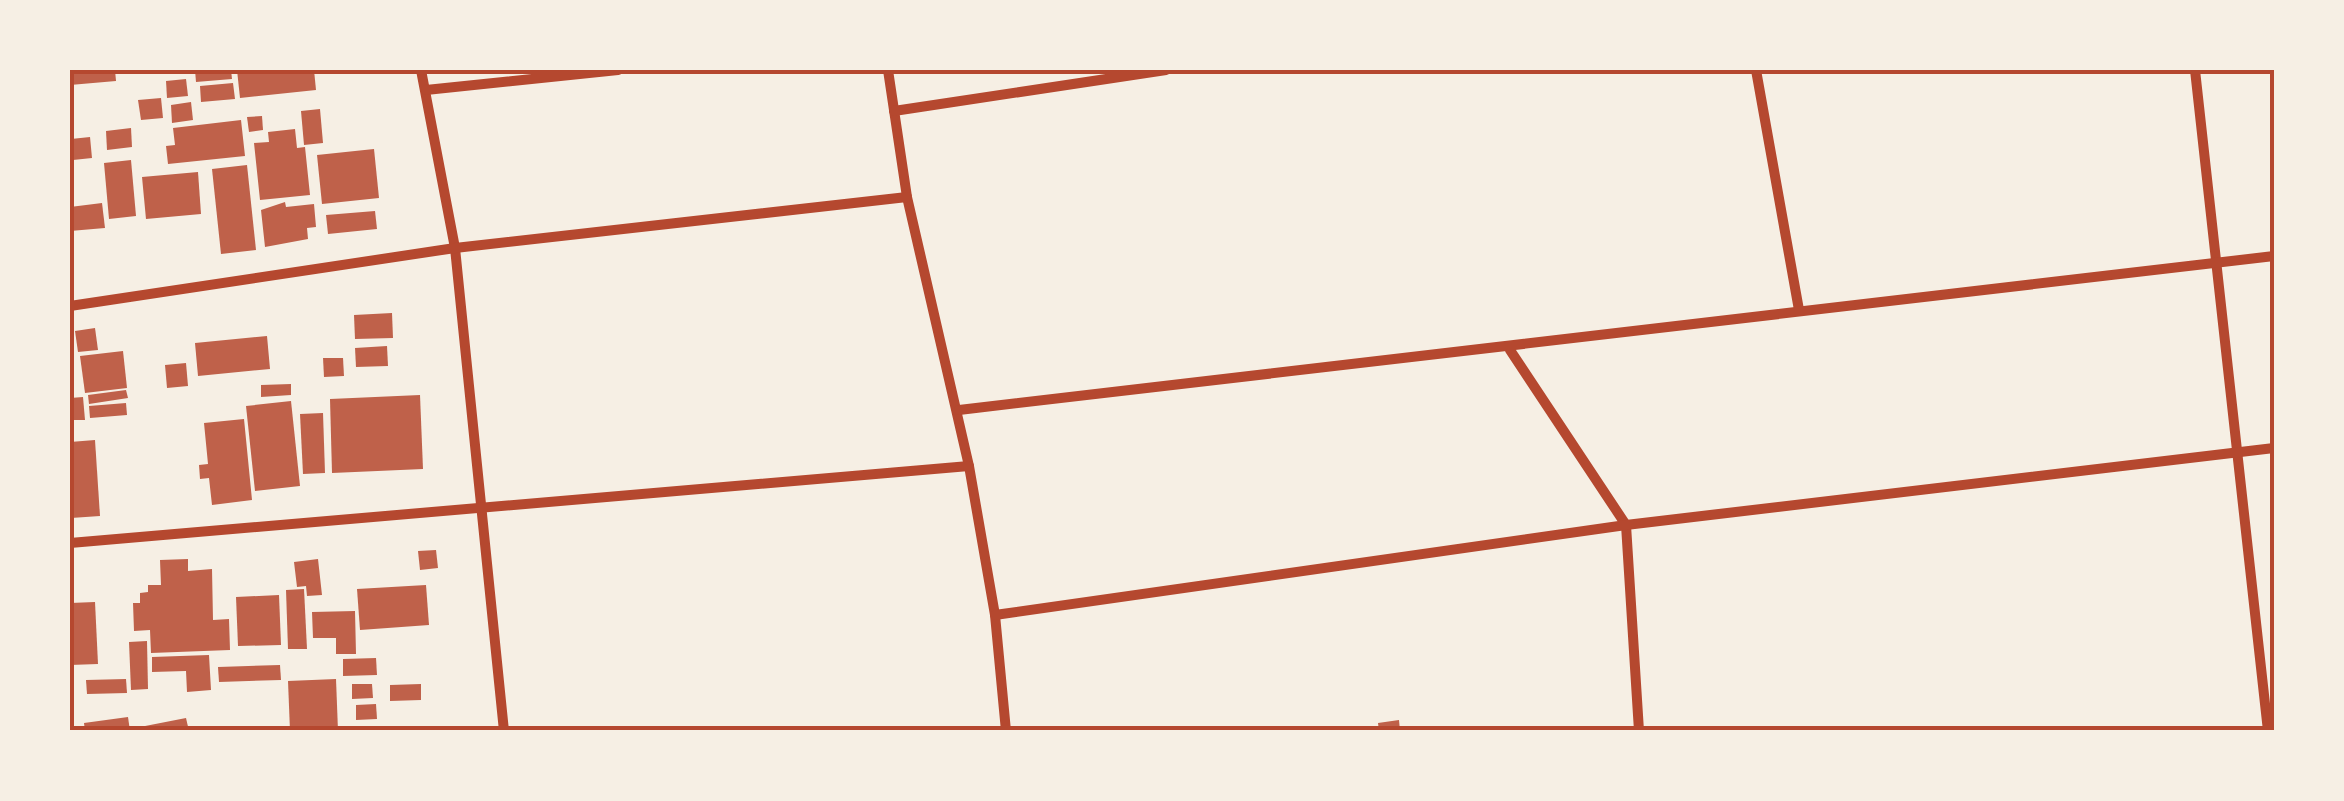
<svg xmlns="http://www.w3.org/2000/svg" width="2344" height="801" viewBox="0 0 2344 801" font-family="'Noto Serif',serif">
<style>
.building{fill:#bf614a}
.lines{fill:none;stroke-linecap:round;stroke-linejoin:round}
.minor{stroke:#b5482f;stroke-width:10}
.neatline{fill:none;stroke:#b5482f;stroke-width:4}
</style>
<rect width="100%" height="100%" fill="#f6efe4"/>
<g class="building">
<polygon points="70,70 115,70 116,81 70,85"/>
<polygon points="195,70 231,70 232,79 196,82"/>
<polygon points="237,70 314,70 316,90 240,98"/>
<polygon points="186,79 188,96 167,98 166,81"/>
<polygon points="233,83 235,99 201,102 200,86"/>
<polygon points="161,98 163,118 141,120 138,100"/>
<polygon points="191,102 193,120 172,123 171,105"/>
<polygon points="320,109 323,143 304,145 301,111"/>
<polygon points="262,116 263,130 249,132 247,117"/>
<polygon points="241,120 245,156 168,164 166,146 175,145 173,128"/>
<polygon points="131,128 132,147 107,150 106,131"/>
<polygon points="295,129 297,148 305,147 310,195 260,200 254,143 269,142 268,132"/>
<polygon points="90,137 92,158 73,160 71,139"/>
<polygon points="374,149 379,198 322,204 317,155"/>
<polygon points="131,160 136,216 109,219 104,163"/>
<polygon points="247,165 256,250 221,254 212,169"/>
<polygon points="198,172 201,214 146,219 142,177"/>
<polygon points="285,202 286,207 314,204 316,227 307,228 308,239 265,247 261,210"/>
<polygon points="102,203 105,228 70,231 70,207"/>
<polygon points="375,211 377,229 328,234 326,215"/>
<polygon points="392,313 393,338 355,339 354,315"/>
<polygon points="95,328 98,350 78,352 75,331"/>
<polygon points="267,336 270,369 198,376 195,343"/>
<polygon points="387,346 388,366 356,367 355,348"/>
<polygon points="123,351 127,388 85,393 80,356"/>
<polygon points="323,358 343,358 344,376 324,377"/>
<polygon points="186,363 188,386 167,388 165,365"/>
<polygon points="291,384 291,395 261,397 261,385"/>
<polygon points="126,390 128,398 89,404 88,395"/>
<polygon points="420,395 423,469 332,473 330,399"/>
<polygon points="83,397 85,420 70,420 70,398"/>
<polygon points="291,401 300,486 255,491 246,406"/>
<polygon points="126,403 127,415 90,418 89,406"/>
<polygon points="323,413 325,473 303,474 300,414"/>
<polygon points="244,419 252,500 212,505 209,478 200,479 199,465 208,464 204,423"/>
<polygon points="95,440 100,516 71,518 70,442"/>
<polygon points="436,550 438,568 420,570 418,551"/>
<polygon points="188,559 188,571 212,569 213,620 229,619 230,650 151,653 150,630 134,631 133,603 140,603 140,593 148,592 148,585 161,585 160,560"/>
<polygon points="318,559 322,595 307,596 306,586 297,587 294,562"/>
<polygon points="426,585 429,625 360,630 357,589"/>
<polygon points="304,589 307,649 288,649 286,590"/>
<polygon points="279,595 281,645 238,646 236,597"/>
<polygon points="95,602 98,664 70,665 70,603"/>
<polygon points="355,611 356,654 336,654 336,638 313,638 312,612"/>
<polygon points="147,641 148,689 131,690 129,642"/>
<polygon points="209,655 211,690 187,692 186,671 152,672 152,657"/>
<polygon points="376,658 377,675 343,676 343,659"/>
<polygon points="280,665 281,680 219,682 218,667"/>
<polygon points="126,679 127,693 87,694 86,680"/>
<polygon points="336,679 338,731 290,731 288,681"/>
<polygon points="352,684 372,684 373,698 352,699"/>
<polygon points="421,684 421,700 390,701 390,685"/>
<polygon points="376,704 377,719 356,720 356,705"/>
<polygon points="128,717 130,731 85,731 84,723"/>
<polygon points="186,718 189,731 140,731 140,727"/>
<polygon points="1399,720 1400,731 1379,731 1378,723"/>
</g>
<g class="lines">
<g class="minor">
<polyline points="421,70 455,248 504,731"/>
<polyline points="888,70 907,197 969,466 995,615 1006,731"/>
<polyline points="1756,70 1799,310"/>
<polyline points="2195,70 2268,731"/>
<polyline points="426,90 618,70"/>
<polyline points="894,111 1166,70"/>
<polyline points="70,306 455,248 907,197"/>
<polyline points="1510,350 1626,525 1639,731"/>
<path d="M959,410c439,-48 877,-103 1315,-154"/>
<polyline points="70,543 969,466"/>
<polyline points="995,615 1626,525 2274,448"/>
</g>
</g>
<rect width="2344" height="801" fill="none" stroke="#f6efe4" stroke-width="145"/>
<rect x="72" y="72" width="2200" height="656" class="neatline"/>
</svg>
